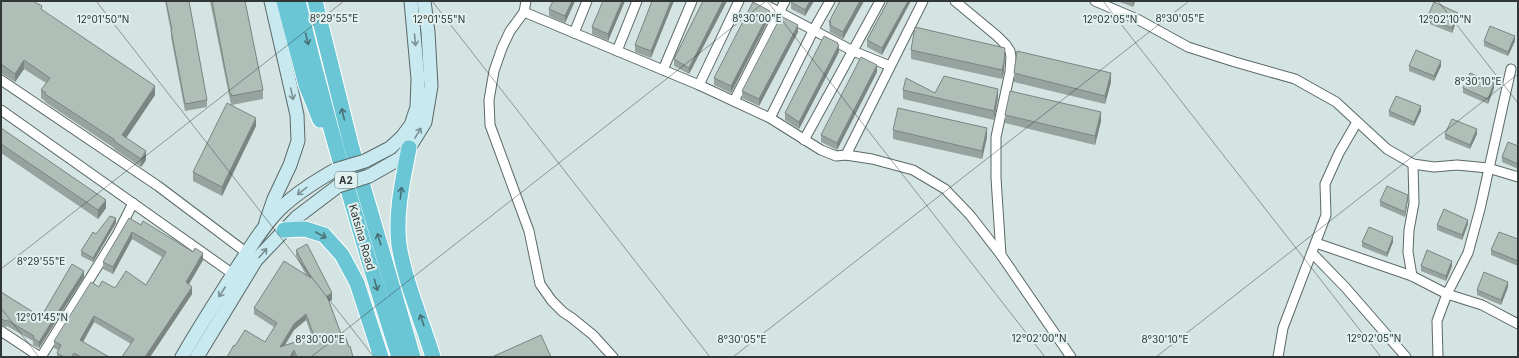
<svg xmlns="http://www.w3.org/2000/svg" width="1519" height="358" viewBox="0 0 1519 358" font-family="Inter,sans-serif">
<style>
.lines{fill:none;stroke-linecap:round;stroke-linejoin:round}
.minor-casing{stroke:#5b6968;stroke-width:11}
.secondary-casing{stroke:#5b6968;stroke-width:15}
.trunk-casing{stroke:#fff;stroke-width:17}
.minor{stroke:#fff;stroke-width:9}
.secondary{stroke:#c7e9ef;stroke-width:13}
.trunk{stroke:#6ac6d4;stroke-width:15}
.secondary-bridge-casing{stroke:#5b6968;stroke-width:15;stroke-linecap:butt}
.secondary-bridge{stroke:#c7e9ef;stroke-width:13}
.wall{fill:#97a39e;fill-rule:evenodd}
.shaded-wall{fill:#7b8581}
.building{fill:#b0beb8;stroke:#7b8581;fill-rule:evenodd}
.oneway{stroke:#487076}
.oneway2{stroke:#7c9093}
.ticks{fill:none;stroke:#313737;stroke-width:1;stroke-opacity:0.45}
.labels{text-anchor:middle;stroke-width:4;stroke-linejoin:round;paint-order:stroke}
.shield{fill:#e1f1ef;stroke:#666f6e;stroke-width:1}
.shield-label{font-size:10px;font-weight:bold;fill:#313737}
.street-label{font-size:11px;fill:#313737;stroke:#e1f1ef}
.ticks-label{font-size:10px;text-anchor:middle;fill:#313737;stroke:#e1f1ef;stroke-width:4;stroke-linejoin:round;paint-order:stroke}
</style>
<rect width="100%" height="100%" fill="#d4e4e2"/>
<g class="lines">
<g class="minor-casing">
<g id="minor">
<polyline points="526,1 524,12 510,31 502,48 494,71 489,100 490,125 529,231 540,284 552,301 563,312 572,318 593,335 613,357"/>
<polyline points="758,1 853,51 890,66"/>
<polyline points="955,1 997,36 1006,45 1010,51 1011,57 1010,72 996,137 996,178 1001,255"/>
<polyline points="1095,1 1139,20 1188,47 1235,62 1295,79 1336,102 1387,149 1413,164 1434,167 1457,165 1488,168 1518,177"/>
<polyline points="524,12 699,85 770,118 821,150 836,156 846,155 872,159 913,170 945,189 970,215 1001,255 1071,357"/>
<polyline points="574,33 587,1"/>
<polyline points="617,51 637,1"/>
<polyline points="663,70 692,1"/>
<polyline points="1,80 158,186 247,253"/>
<polyline points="699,85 739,1"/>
<polyline points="734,101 785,1"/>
<polyline points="1,110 233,274"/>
<polyline points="770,118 814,29 830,1"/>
<polyline points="804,140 880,1"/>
<polyline points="846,155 923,1"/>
<polyline points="1316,243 1412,276 1447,294 1482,305 1518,324"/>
<polyline points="1312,253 1345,287 1406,357"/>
<polyline points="1412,276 1408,252 1409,230 1414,203 1413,164"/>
<polyline points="1,331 40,357"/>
<polyline points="41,357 117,235 133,203"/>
<polyline points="1278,357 1283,328 1326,215 1325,184 1339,153 1357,122"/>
<polyline points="1438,357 1437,321 1447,294 1468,253 1480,209 1511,69"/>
</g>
</g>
<g class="secondary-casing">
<g id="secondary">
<polyline points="365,161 390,148 402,137 411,125 417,107 418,79 411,1"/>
<polyline points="369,176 399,159 409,148 425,122 431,86 428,32 424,1"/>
<polyline points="266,222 274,199 290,165 298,141 297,115 271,1"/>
<path d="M182,357c17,-30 36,-59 55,-89 13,-20 26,-42 43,-59 16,-16 36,-28 55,-39"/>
<polyline points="197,357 256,260 297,217 338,186"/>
</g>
</g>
<g class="trunk-casing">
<g id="trunk">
<polyline points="284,1 306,85 320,120"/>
<path d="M298,1c29,120 63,238 101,356"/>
<polyline points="315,1 351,145 413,357"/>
<path d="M409,148c-6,31 -14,65 -10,97 6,37 23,76 34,112"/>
<polyline points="284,230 305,229 324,235 342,255 357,283 381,357"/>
</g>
</g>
<use href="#minor" class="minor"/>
<use href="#secondary" class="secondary"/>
<use href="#trunk" class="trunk"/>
<g class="secondary-bridge-casing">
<g id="secondary-bridge">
<polyline points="335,170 365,161"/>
<polyline points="338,186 369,176"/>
</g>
</g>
<use href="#secondary-bridge" class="secondary-bridge"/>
</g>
<g class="wall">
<polygon points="1,1 42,10 155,95 126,138 146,160 141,167 114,149 114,148 45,102 45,101 41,98 41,90 46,83 24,69 15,82 1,73"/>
<polygon points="165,1 189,1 207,100 207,107 185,111 171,37 171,32"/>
<polygon points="210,1 245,1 263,90 263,99 232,105 256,126 222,196 193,181 193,172 231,105"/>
<polygon points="553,1 575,1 565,23 549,16 549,9"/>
<polygon points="625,1 608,41 592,34 592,27"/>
<polygon points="652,1 651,58 635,52 635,45"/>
<polygon points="703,1 727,1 689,74 674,66 674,59"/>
<polygon points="791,1 814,1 805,16 791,9"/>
<polygon points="840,1 864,1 843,39 830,32 829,22"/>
<polygon points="888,1 882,55 867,47 867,40"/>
<polygon points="1117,1 1135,1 1133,7"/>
<polygon points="770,17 731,93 714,85 714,78"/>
<polygon points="1458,17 1452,33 1427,23 1427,18"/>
<polygon points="798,32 759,106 742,98 742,91"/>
<polygon points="1484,41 1515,41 1508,56 1484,46"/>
<polygon points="838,44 839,52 799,129 785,120 785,113"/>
<polygon points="911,50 1005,57 1004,71 1002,79 911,59"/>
<polygon points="1409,66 1441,66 1434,81 1409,71"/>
<polygon points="877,72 837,150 821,142 821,135"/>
<polygon points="1014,73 1111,82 1105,104 1014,82"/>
<polygon points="1463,88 1494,88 1488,104 1463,93"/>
<polygon points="903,90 998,97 994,120 903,99"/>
<polygon points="1389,111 1421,111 1414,126 1389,116"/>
<polygon points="1005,115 1101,121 1095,145 1005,123"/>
<polygon points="1,128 106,208 98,219 1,153"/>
<polygon points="893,130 987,137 982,159 893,139"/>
<polygon points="1445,134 1477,134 1470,149 1445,139"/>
<polygon points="1518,146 1518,169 1502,162 1502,157"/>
<polygon points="1408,199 1405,217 1380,206 1380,201"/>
<polygon points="129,218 203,260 189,284 192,294 150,357 122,357 131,344 94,322 83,342 109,357 57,357 57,353 58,350 54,348 54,341 99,287 115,288 146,285 162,257 132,239 113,274 103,269 103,262"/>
<polygon points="116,223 93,262 81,256 81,251 96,234"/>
<polygon points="1468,224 1462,240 1437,230 1437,225"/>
<polygon points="1518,239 1518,266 1491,255 1491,250"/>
<polygon points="1362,242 1393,242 1387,257 1362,247"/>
<path d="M296,250l36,50 -3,1 12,33 8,13 4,10h-59v-1l-59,-10 30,-4 9,-15 -20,-13v-6l52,-33 -10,-19zM306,320l6,17 -27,8 9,-15z"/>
<polygon points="1421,266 1452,266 1446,281 1421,271"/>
<polygon points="84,277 39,348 33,345 33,341 7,326 6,327 1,325 1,292 41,317"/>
<polygon points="1508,287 1501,305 1477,295 1477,290"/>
</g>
<g class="shaded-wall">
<polygon points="572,1 575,1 565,23 565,16"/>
<polygon points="622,1 625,1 608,41 608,34"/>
<polygon points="671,1 674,1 651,58 651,51"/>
<polygon points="723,1 727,1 689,74 689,68"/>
<polygon points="810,1 814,1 805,16 805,10"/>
<polygon points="860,1 864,1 843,39 843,32"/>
<polygon points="908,1 911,1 882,55 882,48"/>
<polygon points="1133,1 1135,1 1133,7"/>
<polygon points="770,11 770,17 731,93 731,86"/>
<polygon points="1458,13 1458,17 1452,33 1452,28"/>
<polygon points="798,25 798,32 759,106 759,99"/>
<polygon points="1515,36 1515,41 1508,56 1508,52"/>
<polygon points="838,43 838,48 839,45 839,52 799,129 799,122"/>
<polygon points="1005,48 1004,71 1002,79 1002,70"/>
<polygon points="24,60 24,69 15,82 15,74"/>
<polygon points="1441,61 1441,66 1434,81 1434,76"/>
<polygon points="877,65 877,72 837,150 837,143"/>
<polygon points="1111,73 1111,82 1105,104 1105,96"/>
<polygon points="1494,83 1494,88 1488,104 1488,99"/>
<polygon points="155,86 155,95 122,144 122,135"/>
<polygon points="998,89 998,97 994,120 994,111"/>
<polygon points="1421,106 1421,111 1414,126 1414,122"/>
<polygon points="1101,112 1101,121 1095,145 1095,136"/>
<polygon points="256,118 256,126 222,196 222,187"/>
<polygon points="987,128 987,137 982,159 982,151"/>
<polygon points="1477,129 1477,134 1470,149 1470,145"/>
<polygon points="146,151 146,160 141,167 141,159"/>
<polygon points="1408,195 1408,199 1405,217 1405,212"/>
<polygon points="106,200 106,208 98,219 98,210"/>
<polygon points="116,218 116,223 93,262 93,258"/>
<polygon points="1468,220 1468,224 1462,240 1462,235"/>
<polygon points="132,232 132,239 113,274 113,267"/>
<polygon points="1393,237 1393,242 1387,257 1387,253"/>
<polygon points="203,253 203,260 186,289 186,282"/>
<polygon points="1452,261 1452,266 1446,281 1446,276"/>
<polygon points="84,271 84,277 39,348 39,342"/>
<polygon points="1508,282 1508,287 1501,305 1501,300"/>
<polygon points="192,287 192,294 150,357 145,357"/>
<polygon points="332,293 332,300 327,302 327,296"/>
<polygon points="306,314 306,320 294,330 280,353 280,347 294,324"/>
<polygon points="94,316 94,322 80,347 80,340"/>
<polygon points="294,350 294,356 293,357 290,357"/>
</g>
<g class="building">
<polygon points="1,1 33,1 42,6 41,9 155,86 122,135 146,151 141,159 114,141 115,140 45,94 46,93 41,90 50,78 24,60 15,74 1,64"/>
<polygon points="166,1 189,1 207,100 185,104 171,30 172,30"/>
<polygon points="212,1 245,1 263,90 231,96 232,94 230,94"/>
<polygon points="553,1 572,1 565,16 549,9"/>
<polygon points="603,1 622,1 608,34 592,27"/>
<polygon points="652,1 671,1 651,51 635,45"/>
<polygon points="703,1 723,1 689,68 674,59"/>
<polygon points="791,1 810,1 805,10 791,2"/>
<polygon points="840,1 860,1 843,32 830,25 831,22 829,22"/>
<polygon points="888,1 908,1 882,48 867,40"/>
<polygon points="753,2 770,11 731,86 714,78"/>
<polygon points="1434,2 1458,13 1452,28 1427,18"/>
<polygon points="781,16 798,25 759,99 742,91"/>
<polygon points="1490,26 1515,36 1508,52 1484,41"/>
<polygon points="915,27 1005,48 1004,62 1002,70 911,50"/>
<polygon points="824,36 838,43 837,44 839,45 799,122 785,113"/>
<polygon points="1416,50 1441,61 1434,76 1409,66"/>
<polygon points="1017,51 1111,73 1105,96 1014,73"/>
<polygon points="861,57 877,65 837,143 821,135"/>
<polygon points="1470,73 1494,83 1488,99 1463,88"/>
<polygon points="944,76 998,89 994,111 903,90 906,78 935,93"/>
<polygon points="1010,91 1101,112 1095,136 1005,115"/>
<polygon points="1396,96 1421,106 1414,122 1389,111"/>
<polygon points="227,103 256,118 222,187 193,172"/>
<polygon points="898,108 987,128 982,151 893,130"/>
<polygon points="1452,119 1477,129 1470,145 1445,134"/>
<polygon points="1,128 106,200 98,210 1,144"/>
<polygon points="1508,142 1518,146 1518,164 1502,157"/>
<polygon points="1387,186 1408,195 1405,212 1380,201"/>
<polygon points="1444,209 1468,220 1462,235 1437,225"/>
<polygon points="110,216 116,218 93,258 81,251 93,232 96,234"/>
<polygon points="129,218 141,225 143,221 193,252 195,248 203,253 186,282 192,287 145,357 122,357 134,339 94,316 80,340 109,357 81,357 74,353 71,357 64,357 57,353 61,345 54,341 91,282 99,287 102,281 115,288 126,271 146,285 166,252 132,232 113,267 103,262"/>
<polygon points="1369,227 1393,237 1387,253 1362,242"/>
<polygon points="1499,232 1518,239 1518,261 1491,250"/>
<path d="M307,244l25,49 -5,3 14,38 3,-1 5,14 1,-1 3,11h-56l-3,-7 -4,7h-63l7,-12 1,1 10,-16 20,12 12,-19 -23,-15 30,-47 27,17 -15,-28zM306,314l8,22 -34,11 14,-23z"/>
<polygon points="1427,250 1452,261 1446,276 1421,266"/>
<polygon points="72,264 84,271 39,342 33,338 34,336 7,320 6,321 1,319 1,292 41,317"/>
<polygon points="1484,272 1508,282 1501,300 1477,290"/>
<polygon points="541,335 551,357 492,357"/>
</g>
<defs><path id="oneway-shaft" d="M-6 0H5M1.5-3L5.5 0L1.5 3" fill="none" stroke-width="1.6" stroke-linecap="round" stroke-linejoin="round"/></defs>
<g class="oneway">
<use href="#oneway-shaft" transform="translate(307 39) rotate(76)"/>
<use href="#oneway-shaft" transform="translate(343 114) rotate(-104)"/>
<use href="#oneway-shaft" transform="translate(401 193) rotate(-83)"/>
<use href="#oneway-shaft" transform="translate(321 235) rotate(29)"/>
<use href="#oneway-shaft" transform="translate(379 239) rotate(-107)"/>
<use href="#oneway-shaft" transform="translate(376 285) rotate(74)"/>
<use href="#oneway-shaft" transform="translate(422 320) rotate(-109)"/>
</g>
<g class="oneway2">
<use href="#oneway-shaft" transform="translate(415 40) rotate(85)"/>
<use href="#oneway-shaft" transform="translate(292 94) rotate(77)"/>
<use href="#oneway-shaft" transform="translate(418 133) rotate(-59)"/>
<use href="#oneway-shaft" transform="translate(302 191) rotate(142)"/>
<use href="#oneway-shaft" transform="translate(263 253) rotate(-49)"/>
<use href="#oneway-shaft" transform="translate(222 292) rotate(123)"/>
</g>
<path class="ticks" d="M96,1l278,356M432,1l278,356M767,1l278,356M1103,1l278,356M1438,1l80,102M1,269l343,-268M1,308l38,49M311,357l455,-356M733,357l456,-356M1156,357l362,-283"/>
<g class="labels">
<rect class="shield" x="335" y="172" width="22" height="16" rx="3"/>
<g class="shield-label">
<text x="346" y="184">A2</text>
</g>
<g class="street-label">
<text transform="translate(362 237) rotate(74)" y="4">Katsina Road</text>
</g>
</g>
<g class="ticks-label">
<text x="334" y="22">8°29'55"E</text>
<text x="757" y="22">8°30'00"E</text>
<text x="1180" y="22">8°30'05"E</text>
<text x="1445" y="23">12°02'10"N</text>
<text x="103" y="23">12°01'50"N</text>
<text x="439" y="23">12°01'55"N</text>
<text x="1110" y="23">12°02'05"N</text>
<text x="1478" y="85">8°30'10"E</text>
<text x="41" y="265">8°29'55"E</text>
<text x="42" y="321">12°01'45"N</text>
<text x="1039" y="342">12°02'00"N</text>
<text x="1374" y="342">12°02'05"N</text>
<text x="320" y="343">8°30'00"E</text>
<text x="742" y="343">8°30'05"E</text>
<text x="1165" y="343">8°30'10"E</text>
</g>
<rect width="1519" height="358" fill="none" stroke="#313737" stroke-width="4"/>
</svg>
